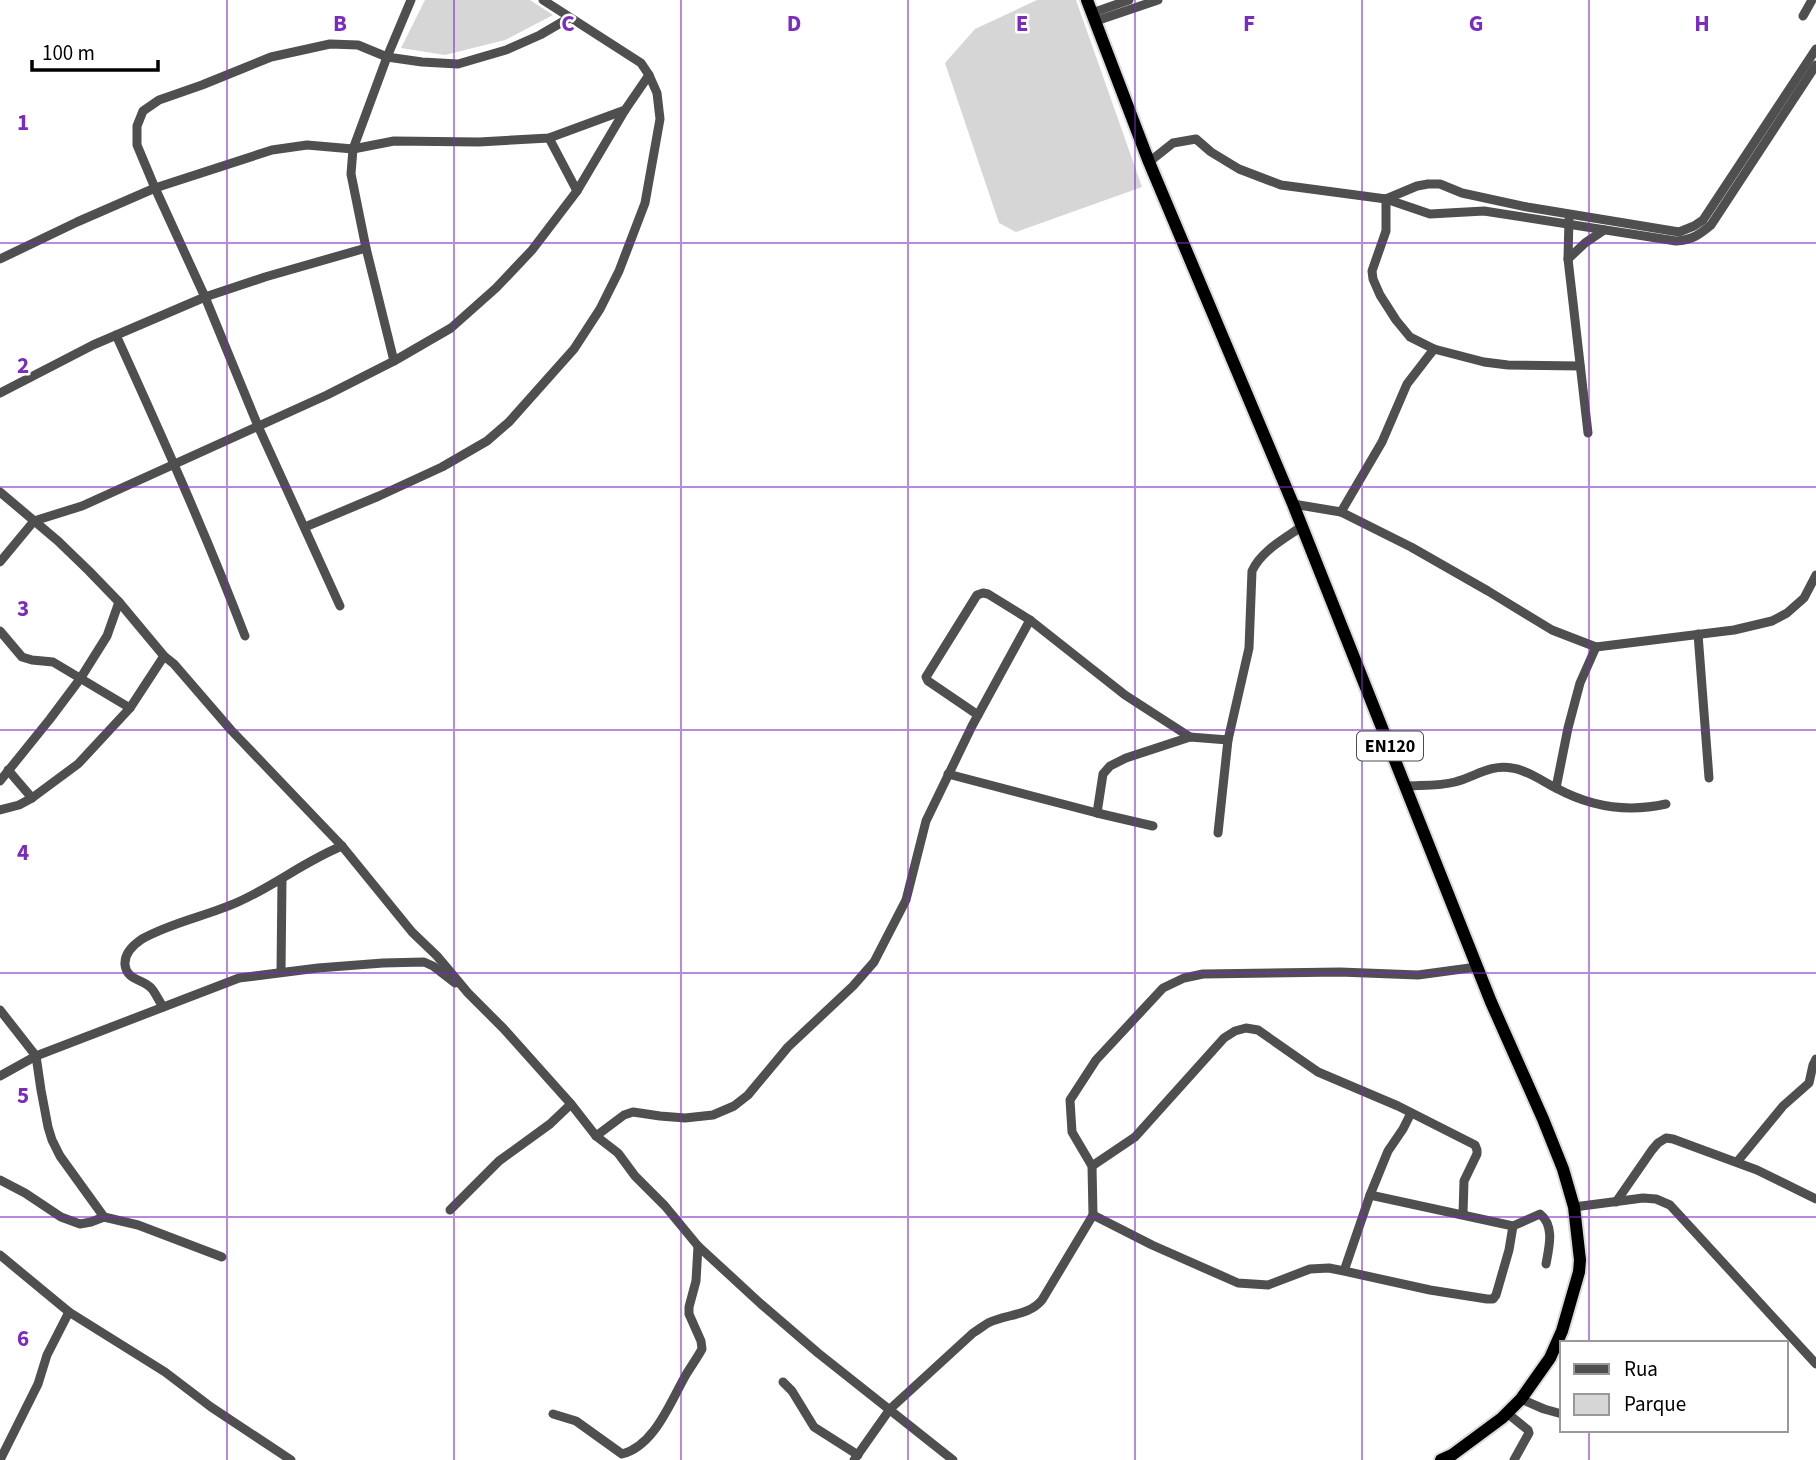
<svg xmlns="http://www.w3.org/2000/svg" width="1816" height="1460" viewBox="0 0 1816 1460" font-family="'Source Sans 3',sans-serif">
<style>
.green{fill:#d6d6d6}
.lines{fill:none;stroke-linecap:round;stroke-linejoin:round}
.highway-casing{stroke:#dbdbdb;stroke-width:16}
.minor{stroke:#4f4f4f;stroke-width:9}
.highway{stroke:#000;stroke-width:12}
.grid{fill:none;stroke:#7b2cbf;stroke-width:2;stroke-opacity:0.55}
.labels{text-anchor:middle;stroke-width:5;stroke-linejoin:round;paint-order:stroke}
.shield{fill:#fff;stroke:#4c4c4c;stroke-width:2}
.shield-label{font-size:18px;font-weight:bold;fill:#000}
.grid-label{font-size:23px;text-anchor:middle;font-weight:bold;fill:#7b2cbf;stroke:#fff;stroke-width:5;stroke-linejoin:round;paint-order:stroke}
</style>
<rect width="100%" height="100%" fill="#fff"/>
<g class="green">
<polygon points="425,0 530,0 553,15 505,40 445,55 401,48"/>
<polygon points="1037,0 1076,0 1142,187 1016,232 999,223 945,63 975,29"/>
</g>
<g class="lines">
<g class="highway-casing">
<polyline id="highway" points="1087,0 1149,162 1293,504 1491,1002 1543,1119 1563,1169 1574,1207 1580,1260 1579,1272 1562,1331 1550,1358 1521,1399 1502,1418 1452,1455 1441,1460"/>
</g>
<g class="minor">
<polyline points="1092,13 1129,0"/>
<polyline points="1803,16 1812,0"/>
<polyline points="1096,21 1158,0"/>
<polyline points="549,138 577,191"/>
<path d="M1149,162l24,-19 23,-4 15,13 28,17 42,16 105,14 44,15 54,-3 192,30c16,-1 23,-6 35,-16l105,-160"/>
<polyline points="1386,199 1417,186 1428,184 1440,184 1462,193 1527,207 1679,232 1694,226 1703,220 1816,49"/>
<polyline points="1386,199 1386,231 1372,271 1373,279 1380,295 1396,320 1410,337 1434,349"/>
<polyline points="1569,219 1568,259 1588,433"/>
<polyline points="0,259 77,222 155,188 272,150 307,145 353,149 394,141 479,142 549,138 625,110"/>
<polyline points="1568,259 1585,243 1604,230"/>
<path d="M116,335c45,99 90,199 129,301"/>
<polyline points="394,361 366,248 351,174 353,149 387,57 411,0"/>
<polyline points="0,393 93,345 205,297 265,277 366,248"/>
<polyline points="0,492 58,541 89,571 119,602 164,656 174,664 231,730 342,846 412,932 437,956 468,993 503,1028 571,1104 596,1136 618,1153 635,1176 665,1206 698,1246 761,1304 818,1353 953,1460"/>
<polyline points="1293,504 1341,512 1411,547 1488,591 1552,630 1596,647 1734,630 1772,621 1787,613 1804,598 1816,575"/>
<polyline points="1341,512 1382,442 1407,384 1434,349 1484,362 1508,365 1580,366"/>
<polyline points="305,527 379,496 442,467 487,441 509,422 574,349 600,309 619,271 645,203 660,119 657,93 649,75 641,63 543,0"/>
<polyline points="0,562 34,521 82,506 327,395 394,361 451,328 496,288 532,250 577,191 625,110 649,75"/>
<polyline points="340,606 258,426 205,297 155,188 137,145 137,126 143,111 159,100 202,85 271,57 330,44 358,45 387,57 422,62 458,64 506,50 540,35 569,18"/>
<polyline points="0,631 22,657 32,660 53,662 130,708"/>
<polyline points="1698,634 1709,778"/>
<polyline points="978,715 928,681 926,677 977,595 983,593 988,594 1030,620 1125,695 1190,737"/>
<polyline points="8,770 32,798"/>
<polyline points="948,774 1097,813 1153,826"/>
<polyline points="0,781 50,719 80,679 107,636 119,602"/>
<path d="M1406,786c16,-1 34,0 49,-4 20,-5 35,-18 57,-14 15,2 30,13 44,20 35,19 70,25 110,16"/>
<polyline points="1556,788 1568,728 1580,683 1596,647"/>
<polyline points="0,810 19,805 32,798 78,764 130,708 164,656"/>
<polyline points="1097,813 1103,774 1110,766 1126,758 1190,737 1228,740"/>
<path d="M1218,833l10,-93 21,-92 3,-77c9,-20 32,-32 49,-44"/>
<polyline points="281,972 282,880"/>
<path d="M163,1007c-4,-6 -7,-13 -11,-18 -8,-10 -25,-8 -27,-24 -1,-12 8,-20 17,-26 30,-17 65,-23 96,-37 36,-16 67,-41 104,-56"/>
<polyline points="0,1010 36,1056 41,1090 48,1127 52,1140 60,1156 104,1217 138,1225 222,1257"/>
<polyline points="0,1076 36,1056 239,978 318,968 383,963 424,962 433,966 455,983"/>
<polyline points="596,1136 624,1115 633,1112 660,1116 685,1118 713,1115 734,1106 748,1095 788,1047 853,986 874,962 906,900 926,821 972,726 1030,620"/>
<polyline points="1737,1162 1783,1106 1809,1083 1813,1065 1816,1059"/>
<polyline points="1092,1166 1135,1137 1224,1038 1235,1031 1246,1028 1258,1030 1318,1072 1398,1106 1475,1145 1477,1150 1477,1154 1464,1181 1463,1214"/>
<polyline points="0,1180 25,1193 61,1217 80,1224 91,1222 104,1217"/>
<polyline points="1370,1195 1388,1151 1403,1129 1411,1113"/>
<polyline points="1616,1202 1652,1150 1658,1143 1666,1138 1673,1139 1757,1170 1816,1199"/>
<polyline points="1574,1207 1643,1198 1656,1199 1670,1205 1816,1364"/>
<polyline points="450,1210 499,1161 550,1124 571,1104"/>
<polyline points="1093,1215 1152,1245 1238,1283 1268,1285 1310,1269 1329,1268 1344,1271 1430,1290 1487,1299 1493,1299 1496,1295 1509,1250 1513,1226 1370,1195 1344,1271"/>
<path d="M1513,1226l27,-12c15,12 9,33 6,50"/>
<polyline points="0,1255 69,1312 165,1372 211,1407 291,1460"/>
<polyline points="783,1382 792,1391 814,1427 858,1455"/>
<polyline points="1521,1399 1544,1409 1562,1414"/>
<polyline points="1507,1413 1528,1430 1529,1433 1514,1460"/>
<path d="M553,1414l23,7 46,33c33,-8 49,-54 65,-81 5,-8 10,-15 15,-24l-1,-8 -12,-27v-7l7,-26 2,-35"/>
<polyline points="0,1460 38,1384 47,1355 69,1312"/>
<path d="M854,1460l36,-51 83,-76c5,-3 10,-7 15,-10 18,-9 41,-7 54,-23l51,-85 -1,-49 -20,-34 -2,-32 26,-40 67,-72 21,-10 19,-4 137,-2 78,3 59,-8"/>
</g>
<use href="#highway" class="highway"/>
</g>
<path class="grid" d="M227,0v1460M454,0v1460M681,0v1460M908,0v1460M1135,0v1460M1362,0v1460M1589,0v1343M0,243h1816M0,487h1816M0,730h1816M0,973h1816M0,1217h1816M1589,1430v30"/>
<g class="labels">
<rect class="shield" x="1357" y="731.5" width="66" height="29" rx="5"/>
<g class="shield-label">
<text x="1390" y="752">EN120</text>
</g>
</g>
<g class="grid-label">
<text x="340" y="31">B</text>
<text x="568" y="31">C</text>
<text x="794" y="31">D</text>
<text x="1022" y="31">E</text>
<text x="1249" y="31">F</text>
<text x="1476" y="31">G</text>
<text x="1702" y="31">H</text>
<text x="23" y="130">1</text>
<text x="23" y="373">2</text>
<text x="23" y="616">3</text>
<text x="23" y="860">4</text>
<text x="23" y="1103">5</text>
<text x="23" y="1346">6</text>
</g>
<rect x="1560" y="1341" width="228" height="91" fill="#ffffff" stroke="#999999" stroke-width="2"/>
<rect x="1574" y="1364" width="35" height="10" fill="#4f4f4f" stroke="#999999" stroke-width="2"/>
<text x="1624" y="1376" font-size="21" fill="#000000">Rua</text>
<rect x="1574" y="1394" width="35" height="21" fill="#d6d6d6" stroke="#999999" stroke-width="2"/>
<text x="1624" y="1411" font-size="21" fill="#000000">Parque</text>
<path d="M32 60v10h126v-10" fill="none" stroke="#000000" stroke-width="3.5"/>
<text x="42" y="60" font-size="21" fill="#000000" stroke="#ffffff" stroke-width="5" paint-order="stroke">100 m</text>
</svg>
